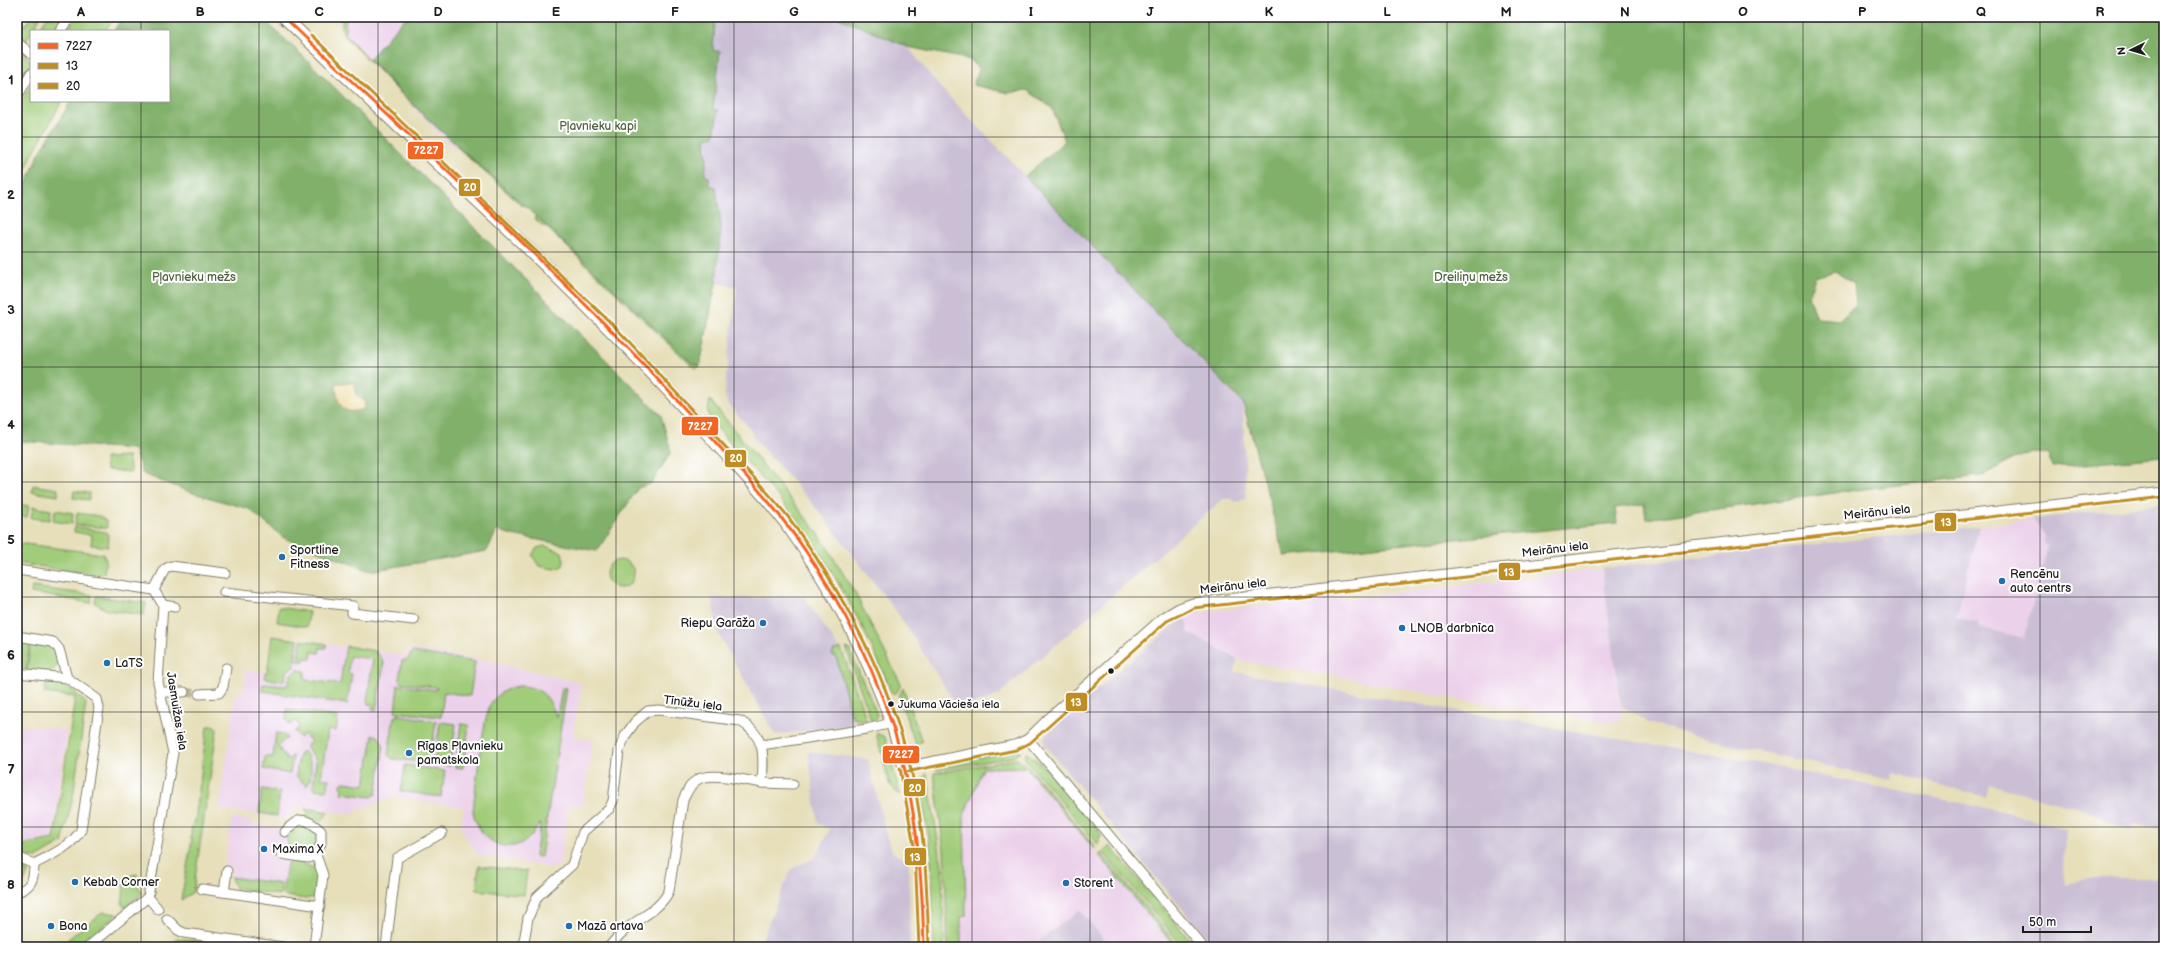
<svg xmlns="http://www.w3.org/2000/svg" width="2181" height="964" viewBox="0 0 2181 964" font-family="'Balsamiq Sans',sans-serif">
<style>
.built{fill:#ecd1ea}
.industrial{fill:#cbbfd5}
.green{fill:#a1cc79;stroke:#5e744a}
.forest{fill:#80b069;stroke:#4e6642;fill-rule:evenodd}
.sand{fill:#eeda9e;stroke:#857b5d}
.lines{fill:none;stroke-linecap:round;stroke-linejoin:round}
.minor-tunnel{stroke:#beb89a;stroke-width:9;stroke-dasharray:9 4.5;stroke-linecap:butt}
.minor-casing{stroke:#817e6b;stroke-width:11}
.major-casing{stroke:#817e6b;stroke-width:14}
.minor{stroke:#fff;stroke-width:9}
.major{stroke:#fff;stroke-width:12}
.bus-1-casing{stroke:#fff;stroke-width:6}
.bus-2-casing{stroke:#fff;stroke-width:6}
.bus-3-casing{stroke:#fff;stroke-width:6}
.bus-1{stroke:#f26522;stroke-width:3}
.bus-2{stroke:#be8e24;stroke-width:3}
.bus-3{stroke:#be8e24;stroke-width:3}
.grid{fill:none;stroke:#1c1c1c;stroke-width:1;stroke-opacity:0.55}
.poi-dot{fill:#1f6fb2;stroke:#fff;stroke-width:1.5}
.bus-dot{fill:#1c1c1c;stroke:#fff;stroke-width:1.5}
.labels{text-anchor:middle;stroke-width:4;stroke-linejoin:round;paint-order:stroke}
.bus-label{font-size:11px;fill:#1c1c1c;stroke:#fff;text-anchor:start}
.park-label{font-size:12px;fill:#516241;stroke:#fff}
.street-label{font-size:12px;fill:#1c1c1c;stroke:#fff}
.poi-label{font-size:12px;fill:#1c1c1c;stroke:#fff;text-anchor:start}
.line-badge{stroke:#fff;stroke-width:1.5}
.badge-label{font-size:11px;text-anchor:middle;font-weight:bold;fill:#fff}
.neatline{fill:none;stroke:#1c1c1c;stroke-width:1.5}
.grid-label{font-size:13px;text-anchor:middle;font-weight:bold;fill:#1c1c1c}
</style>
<rect width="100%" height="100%" fill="#fff"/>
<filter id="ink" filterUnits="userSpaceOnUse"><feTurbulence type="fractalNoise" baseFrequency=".025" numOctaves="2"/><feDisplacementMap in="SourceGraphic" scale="8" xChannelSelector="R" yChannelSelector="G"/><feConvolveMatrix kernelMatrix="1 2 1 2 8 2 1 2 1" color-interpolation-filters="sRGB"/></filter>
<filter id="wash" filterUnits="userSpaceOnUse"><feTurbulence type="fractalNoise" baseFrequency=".012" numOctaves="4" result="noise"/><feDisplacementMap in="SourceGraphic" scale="16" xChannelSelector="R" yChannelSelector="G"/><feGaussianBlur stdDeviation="0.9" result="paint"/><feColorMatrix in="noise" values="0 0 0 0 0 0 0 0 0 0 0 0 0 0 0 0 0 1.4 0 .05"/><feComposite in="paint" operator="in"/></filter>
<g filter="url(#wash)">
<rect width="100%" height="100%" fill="#e6dfba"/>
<g class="built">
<polygon points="346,17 406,17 369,59 345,34"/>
<polygon points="370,63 406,99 455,145 453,148"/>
<polygon points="2033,519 2046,535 2045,544 2048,545 2025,638 1978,627 1978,623 1956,617 1979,526"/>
<polygon points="1602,569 1623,715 1616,723 1457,699 1353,679 1241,661 1187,632 1187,615 1195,613 1343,596 1344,599"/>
<polygon points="272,636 406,655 408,649 484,660 582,683 573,736 593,740 583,806 569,805 560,864 555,868 478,855 461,830 463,807 393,796 350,814 298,807 286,819 219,809 236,692 243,693 246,670 267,673"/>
<polygon points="17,684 24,685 19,725 67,730 53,838 22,844 17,844"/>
<polygon points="1026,767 1175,947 1110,947 1080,910 1031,947 961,947 961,917 966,916 964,815 983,768"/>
<polygon points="232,818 249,820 250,823 291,831 284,884 231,877 232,869 224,868"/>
</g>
<g class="industrial">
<polygon points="709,17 837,17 908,47 939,86 1243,403 1246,499 1235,502 1233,499 1223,499 997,696 959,709 899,615 819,511 753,437 751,430 728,404 725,395 726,379 737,287 716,283 721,226 705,176 707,156 705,145 706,137 710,136 718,110 713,110 720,51 712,51 715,22 709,21"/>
<polygon points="2164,504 2164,830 2135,824 2132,832 2080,808 1989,784 1986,797 1894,773 1891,780 1731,745 1648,723 1621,705 1602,568 1979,526 1956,617 1979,623 1978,627 2024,638 2048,545 2045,544 2045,535 2033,519"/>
<polygon points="804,597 842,652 858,715 848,725 775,735 717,631 712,598"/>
<polygon points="1187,615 1187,632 1237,659 1235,672 1752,762 2006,812 2067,829 2063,854 2066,886 2088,878 2164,878 2164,947 1214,947 1044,744 1043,738 1116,673"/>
<polygon points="808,752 868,759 887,837 893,853 909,860 910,947 759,946 791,869 815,858 830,829 818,824"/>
<polygon points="1080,910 1110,947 1031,947"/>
</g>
<g class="green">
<polygon points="17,17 20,17 25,26 31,17 40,17 24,44 17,35"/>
<polygon points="47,17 64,17 53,31 38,31"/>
<polygon points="77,17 114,17 105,31 66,31"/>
<polygon points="342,17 346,17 345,34 406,99 344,35 342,28"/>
<polygon points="23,54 30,60 31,64 24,73 17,71 17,64"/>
<polygon points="31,84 31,101 62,101 32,155 17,190 17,110"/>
<polygon points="457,146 523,205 522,206 457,147"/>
<polygon points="535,215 692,363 700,366 696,368 690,364 545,226 543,226 536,220"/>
<path d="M710,400l109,134 36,59 46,91 -4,8 -5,2c-27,-69 -64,-136 -111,-194 -24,-28 -50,-53 -72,-83l-1,-6z"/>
<polygon points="128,457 131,472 106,470 105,458"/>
<polygon points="33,485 58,489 58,496 32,492"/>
<polygon points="74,491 90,493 89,500 73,498"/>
<polygon points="17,504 29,506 27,517 17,516"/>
<polygon points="33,507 51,510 50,520 31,518"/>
<polygon points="55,510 73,513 72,524 53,521"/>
<polygon points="77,513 99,516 106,521 107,528 75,525"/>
<polygon points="75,527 106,532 109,537 108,547 91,545 92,535 74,532"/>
<polygon points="17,543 104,554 104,558 106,559 104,573 99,575 17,563"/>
<polygon points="545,546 562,552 564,561 563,566 554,569 539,566 532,555 537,548"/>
<circle cx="620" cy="574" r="14"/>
<polygon points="32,587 92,595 91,603 31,593"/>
<polygon points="96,596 146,603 144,615 107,610 95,603"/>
<polygon points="279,607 309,612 307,627 277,622"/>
<polygon points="272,636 298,640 294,667 286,671 285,679 282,681 264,678 265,673 267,673"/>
<polygon points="17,640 30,642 26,670 17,669"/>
<polygon points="301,640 327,644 326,648 320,648 319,653 312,652 311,659 304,658 304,661 298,661"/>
<path d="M31,642c6,1 14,1 19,4 8,4 11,23 0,26 -6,2 -16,-1 -23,-1z"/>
<polygon points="346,646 376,651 376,654 379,655 384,663 376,710 372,710 373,705 368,704 367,700 373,659 350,656 348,673 352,674 347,704 262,691 263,684 285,686 288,684 290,675 297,670 305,671 305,680 340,684"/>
<polygon points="841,648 867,721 855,719 851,714 836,656 832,656 833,651"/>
<polygon points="846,648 849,649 877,714 875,722 872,723"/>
<polygon points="412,652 475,662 470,696 444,692 441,717 395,712 398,685 436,690 436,687 402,683 399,679 402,661 408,659"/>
<polygon points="52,680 65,683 86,703 73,797 62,843 36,858 17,854 17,846 54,839 75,697 44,693 46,685"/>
<path d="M519,686c24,1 30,11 38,32l5,-30h5l-26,169 -6,-1 6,-33c-5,5 -8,12 -14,17 -24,17 -49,-3 -54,-28 2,-20 10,-96 18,-109 7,-10 16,-15 28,-17z"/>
<polygon points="903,688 922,742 915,743 899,696"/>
<polygon points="287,709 338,717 336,731 328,730 321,778 329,779 328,788 325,790 313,789 316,760 306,746 311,742 305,734 300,738 295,731 300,727 296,721 290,725 286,719"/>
<polygon points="399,715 436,721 430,763 393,759 388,755 394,717"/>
<polygon points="440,722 456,724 450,766 434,763"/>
<polygon points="461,724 469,725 463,768 455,767"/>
<polygon points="207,726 215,726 217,730 193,892 181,900 192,839 190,838 193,822 195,822"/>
<polygon points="276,733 284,734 287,738 278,746 287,760 293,756 290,774 263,769 265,756 273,757"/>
<polygon points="876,733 885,737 889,751 881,753"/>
<polygon points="373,735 378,736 384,746 376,794 372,797 342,793 341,784 344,782 365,785"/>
<polygon points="1015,750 1021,752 1013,757 936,770 933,767 937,764"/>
<path d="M303,751c10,8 10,25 4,35l-11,-10 3,-22z"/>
<path d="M1026,753c29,17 53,55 75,81l-3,11 -73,-86z"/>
<polygon points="890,756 900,794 898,794 889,783 883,759"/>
<polygon points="1017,759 1026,764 1095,847 1094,849 1026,767 983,768 964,815 966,916 961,917 961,947 948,947 944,851 934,773"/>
<polygon points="405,765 445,771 441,797 401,791"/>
<polygon points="927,773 942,866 944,947 934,947 932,879 929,838 920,789 920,782"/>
<polygon points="262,789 280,792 277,816 259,813"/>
<polygon points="306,808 328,812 322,821 315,821 309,818"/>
<circle cx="302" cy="839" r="15"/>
<polygon points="1110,846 1196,947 1183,947 1103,852"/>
<polygon points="1101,853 1179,947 1175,947 1099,855"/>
<path d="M292,860l23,8c4,10 7,20 0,29l-10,2 -23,-4 5,-31z"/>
<polygon points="17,861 22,863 28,872 25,881 17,886"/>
<polygon points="479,866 527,871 524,895 476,890"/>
<polygon points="137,874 136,883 142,893 125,908 122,905 125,877"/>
<polygon points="231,877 281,884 280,895 235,888"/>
<polygon points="103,912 117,914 86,942 67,940"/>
<polygon points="177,938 237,947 169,947"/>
</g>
<g class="forest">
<path d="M122,17h139l45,42 355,356 10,37 -19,31 -14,5 -41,63 -85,-16 -15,-5 -10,21 -117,20 -86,-33 -35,-29 -59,-17 -47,-18 -9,-25 -117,-8v-235l22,-52 32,-53h98v-70h-55zM336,383h19l1,12 8,6z"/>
<polygon points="406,17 709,17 709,21 715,22 713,51 720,51 713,110 718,110 714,136 706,138 705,145 707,156 705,176 709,177 709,185 716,187 721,226 716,283 700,366 692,363 535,215 423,115 369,59"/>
<path d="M837,17h1327v440l-112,10 -4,-12 -15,-3 -21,8 -31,16 -110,12 -225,31 -2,-15 -29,4 2,15 -333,33 -41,-153 -218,-227 40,-35 -13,-33 -25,-18 -19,3 -35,-8 6,-15 -8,-10 -63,-13zM1835,271l19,13 2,20 -16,16 -23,-2 -8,-22 6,-19z"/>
<polygon points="186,941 232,946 184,947"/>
</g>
<path class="sand" d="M336,383h19l1,12 8,6 1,7c-23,10 -28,-4 -29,-25z"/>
</g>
<g filter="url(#ink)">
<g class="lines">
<polyline class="minor-tunnel" points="184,692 199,694"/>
<g class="minor-casing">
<g id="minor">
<polyline points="60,31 70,17"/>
<polyline points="17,42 31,54"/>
<polyline points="17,97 31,73"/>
<polyline points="17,570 154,590 163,605 158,682 173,753 148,897 88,947"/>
<polyline points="154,590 165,569 171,566 225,573"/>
<polyline points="224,592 353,606 352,613 414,620"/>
<polyline points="163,605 175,607"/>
<polyline points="17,636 53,642 59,649 67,678"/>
<path d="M17,673l50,5 30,21 2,9 -18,122c-10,17 -30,25 -47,34 0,15 -2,23 -17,28"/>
<polyline points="160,692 184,692"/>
<polyline points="199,694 219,693 223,687 226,668"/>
<polyline points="1028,739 1203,947"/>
<polyline points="761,745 867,729 892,723"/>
<polyline points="905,767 1015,745 1028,739 1047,720 1164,617 1179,608 1193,603 2164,492"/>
<polyline points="762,783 793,784"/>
<path d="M285,832c13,-16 21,-15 36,-1v12l-5,12 7,20 -9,72"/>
<polyline points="281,854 308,858 316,855"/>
<polyline points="17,857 34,864"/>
<polyline points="202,889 320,906"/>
<polyline points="224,892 227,871"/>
<polyline points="148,897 158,909"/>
<polyline points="167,919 178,930 184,933 283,947"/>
<polyline points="386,947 397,858 442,833"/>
<path d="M523,947l5,-29 9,-21 35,-32 11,-33 26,-23 4,-8 6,-50 6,-15 10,-14 13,-11 11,-1 81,11c26,15 24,35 22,62 -15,-2 -52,-12 -65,-3 -7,4 -10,12 -14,20l-14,91c-9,18 -25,24 -40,36 -8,5 -14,13 -20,20"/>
</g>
</g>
<g class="major-casing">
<path id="major" d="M284,17c76,73 153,146 230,218 69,66 137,134 200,206 26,29 55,57 77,89 41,57 80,130 102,197 24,72 29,145 31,220"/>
</g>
<use href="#minor" class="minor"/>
<use href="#major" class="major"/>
<g class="bus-1-casing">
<path id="bus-1" d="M284,17c116,111 235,218 347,334 30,31 58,63 87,94 21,24 43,46 62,71 49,62 88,136 113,211 23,71 29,146 31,220"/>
</g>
<g class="bus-2-casing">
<g id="bus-2">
<polyline points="900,768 915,852 919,947"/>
<polyline points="906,772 1016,750 1030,743 1167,621 1194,608 2164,497"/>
</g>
</g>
<g class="bus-3-casing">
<path id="bus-3" d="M311,35l303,291c40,41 78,85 117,127 20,22 40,42 58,65 55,75 102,165 123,256 13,57 15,115 17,173"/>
</g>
<use href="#bus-1" class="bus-1"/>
<use href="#bus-2" class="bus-2"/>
<use href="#bus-3" class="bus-3"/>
</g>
</g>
<path class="grid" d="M141,17v14M259,17v930M378,17v930M497,17v930M616,17v930M734,17v930M853,17v930M972,17v930M1090,17v930M1209,17v930M1328,17v930M1447,17v930M1565,17v930M1684,17v930M1803,17v930M1922,17v930M2040,17v930M141,101v846M17,137h2147M17,252h2147M17,367h2147M17,482h2147M17,597h2147M17,712h2147M17,827h2147"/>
<g class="poi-dot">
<circle cx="282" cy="557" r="4"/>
<circle cx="2002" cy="581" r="4"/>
<circle cx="763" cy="623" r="4"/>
<circle cx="1402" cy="628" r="4"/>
<circle cx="107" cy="663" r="4"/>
<circle cx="409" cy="753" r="4"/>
<circle cx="264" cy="849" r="4"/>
<circle cx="75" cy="882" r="4"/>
<circle cx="1066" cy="883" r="4"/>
<circle cx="51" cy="926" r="4"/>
<circle cx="569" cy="926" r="4"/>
</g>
<g class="bus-dot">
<circle cx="1111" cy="671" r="3.5"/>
<circle cx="891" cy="704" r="3.5"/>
</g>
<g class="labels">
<g class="bus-label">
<text x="898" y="708">Jukuma Vācieša iela</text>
</g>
<g class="park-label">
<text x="598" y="130">Pļavnieku kapi</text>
<text x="194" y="281">Pļavnieku mežs</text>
<text x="1471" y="281">Dreiliņu mežs</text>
</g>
<g class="street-label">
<text transform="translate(1877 512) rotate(-6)" y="4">Meirānu iela</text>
<text transform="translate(1555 549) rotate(-7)" y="4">Meirānu iela</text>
<text transform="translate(1233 586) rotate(-7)" y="4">Meirānu iela</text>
<text transform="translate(693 703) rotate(7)" y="4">Tīnūžu iela</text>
<text transform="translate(177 711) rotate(81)" y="4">Jasmuižas iela</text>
</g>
<g class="poi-label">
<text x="290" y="554">Sportline<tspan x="290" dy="14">Fitness</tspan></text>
<text x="2010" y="578">Rencēnu<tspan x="2010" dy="14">auto centrs</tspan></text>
<text x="755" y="627" text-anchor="end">Riepu Garāža</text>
<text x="1410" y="632">LNOB darbnīca</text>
<text x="115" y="667">LaTS</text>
<text x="417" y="750">Rīgas Pļavnieku<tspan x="417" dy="14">pamatskola</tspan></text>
<text x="272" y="853">Maxima X</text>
<text x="83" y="886">Kebab Corner</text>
<text x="1074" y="887">Storent</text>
<text x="59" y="930">Bona</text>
<text x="577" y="930">Mazā artava</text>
</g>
</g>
<g class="line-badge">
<rect x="407" y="141" width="37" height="19" rx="4" fill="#f26522"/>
<rect x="458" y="178" width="23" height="19" rx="4" fill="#be8e24"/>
<rect x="681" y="416" width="38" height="20" rx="4" fill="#f26522"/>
<rect x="724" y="449" width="23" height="19" rx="4" fill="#be8e24"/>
<rect x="1934" y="512" width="23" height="20" rx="4" fill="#be8e24"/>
<rect x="1498" y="562" width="23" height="19" rx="4" fill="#be8e24"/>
<rect x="1065" y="692" width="23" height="20" rx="4" fill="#be8e24"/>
<rect x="882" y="745" width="38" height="19" rx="4" fill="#f26522"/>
<rect x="903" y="778" width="23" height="19" rx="4" fill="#be8e24"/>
<rect x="904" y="847" width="23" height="19" rx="4" fill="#be8e24"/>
</g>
<g class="badge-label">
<text x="426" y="154">7227</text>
<text x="470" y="191">20</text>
<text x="700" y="430">7227</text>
<text x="736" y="462">20</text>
<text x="1946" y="526">13</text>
<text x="1509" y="576">13</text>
<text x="1076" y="706">13</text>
<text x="901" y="758">7227</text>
<text x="915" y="792">20</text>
<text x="915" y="861">13</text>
</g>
<rect width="2181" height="964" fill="none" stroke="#fff" stroke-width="44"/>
<rect x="30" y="30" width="140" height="72" fill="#ffffff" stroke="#a4a4a4"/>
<rect x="38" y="43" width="20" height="6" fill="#f26522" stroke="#a4a4a4"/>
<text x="66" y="50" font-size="12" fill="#1c1c1c">7227</text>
<rect x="38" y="63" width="20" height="6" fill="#be8e24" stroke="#a4a4a4"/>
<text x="66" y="70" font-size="12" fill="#1c1c1c">13</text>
<rect x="38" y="83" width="20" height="6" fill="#be8e24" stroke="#a4a4a4"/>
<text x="66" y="90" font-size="12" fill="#1c1c1c">20</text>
<g transform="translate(2131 50) rotate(265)" stroke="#ffffff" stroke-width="3" paint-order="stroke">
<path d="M0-3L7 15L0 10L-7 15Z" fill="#1c1c1c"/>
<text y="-6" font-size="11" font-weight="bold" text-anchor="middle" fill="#1c1c1c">N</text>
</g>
<path d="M2023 926v6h68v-6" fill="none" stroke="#1c1c1c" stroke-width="2"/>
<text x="2029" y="926" font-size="12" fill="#1c1c1c" stroke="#ffffff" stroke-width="3" paint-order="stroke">50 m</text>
<rect x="22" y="22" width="2137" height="920" class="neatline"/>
<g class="grid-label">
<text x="81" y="16">A</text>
<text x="200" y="16">B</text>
<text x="319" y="16">C</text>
<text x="438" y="16">D</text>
<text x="556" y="16">E</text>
<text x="675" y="16">F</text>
<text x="794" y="16">G</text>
<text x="912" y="16">H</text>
<text x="1031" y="16">I</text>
<text x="1150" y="16">J</text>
<text x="1269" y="16">K</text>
<text x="1387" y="16">L</text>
<text x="1506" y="16">M</text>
<text x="1625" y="16">N</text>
<text x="1743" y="16">O</text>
<text x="1862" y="16">P</text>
<text x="1981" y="16">Q</text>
<text x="2100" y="16">R</text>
<text x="11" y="84">1</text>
<text x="11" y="199">2</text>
<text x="11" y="314">3</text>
<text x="11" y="429">4</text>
<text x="11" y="544">5</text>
<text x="11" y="659">6</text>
<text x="11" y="774">7</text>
<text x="11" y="889">8</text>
</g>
</svg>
